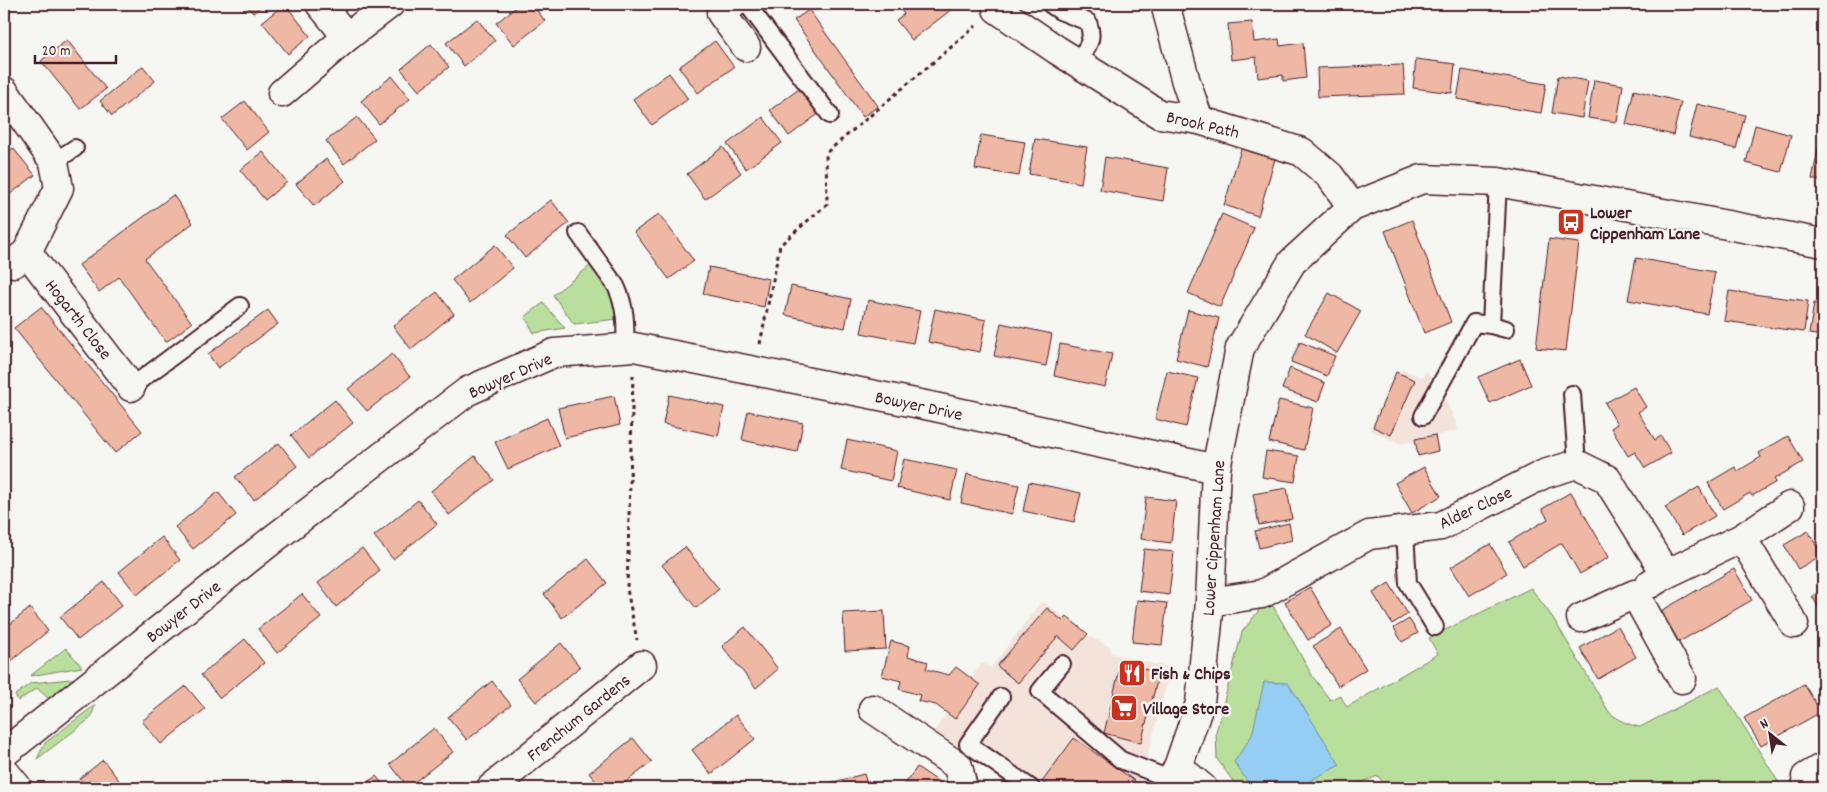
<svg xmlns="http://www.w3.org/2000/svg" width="1827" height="792" viewBox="0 0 1827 792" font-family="Dekko,sans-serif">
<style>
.built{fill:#f4e3db}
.green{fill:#b8e09c;stroke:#818064}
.water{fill:#95cef5;stroke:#7788a4}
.building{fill:#efb8a4;stroke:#4a1f2b}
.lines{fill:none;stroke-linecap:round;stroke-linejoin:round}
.lane-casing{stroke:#4a1f2b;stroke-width:20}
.street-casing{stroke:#4a1f2b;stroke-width:31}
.path{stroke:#4a1f2b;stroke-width:3;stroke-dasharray:4 4;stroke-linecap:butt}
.lane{stroke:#f6f6f2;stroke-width:16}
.street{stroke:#f6f6f2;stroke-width:28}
.labels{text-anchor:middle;stroke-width:5;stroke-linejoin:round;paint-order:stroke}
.street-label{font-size:18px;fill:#4a1f2b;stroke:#f6f6f2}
.poi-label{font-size:18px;font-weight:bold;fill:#4a1f2b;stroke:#f6f6f2;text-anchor:start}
</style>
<rect width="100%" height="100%" fill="#f6f6f2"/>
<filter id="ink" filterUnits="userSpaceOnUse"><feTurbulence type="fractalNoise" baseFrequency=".02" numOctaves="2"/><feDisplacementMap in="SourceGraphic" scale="10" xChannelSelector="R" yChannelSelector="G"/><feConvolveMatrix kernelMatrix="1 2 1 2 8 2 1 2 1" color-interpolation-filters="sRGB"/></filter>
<g filter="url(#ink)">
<g class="built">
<polygon points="1402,369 1422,377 1427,371 1448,405 1459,430 1401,444 1370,430 1389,384 1394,387"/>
<polygon points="1044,602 1086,635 1111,647 1110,653 1171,668 1142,777 1136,788 1003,788 1006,783 933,732 982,663 991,668 1040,603"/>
</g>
<g class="green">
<polygon points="599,259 610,277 617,319 574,324 553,295"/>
<polygon points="543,303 565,328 534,333 525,317"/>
<path d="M1531,588l22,30 56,94c9,8 19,13 31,15l79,-41 63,102h-395l-9,-12 -31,12h-109l-21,-29 -1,-27 26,-100 18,-23 13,-3 40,71 17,23 10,-5 7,12 91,-53 -9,-16z"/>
<polygon points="66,648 82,667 30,676"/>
<polygon points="81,678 50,700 37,688 18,701 15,695 31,683"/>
<polygon points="95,705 91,718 37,759 45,743"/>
</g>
<polygon class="water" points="1264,682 1288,683 1340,765 1296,788 1252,788 1234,762 1252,735"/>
<g class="building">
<polygon points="245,4 264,4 253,13"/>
<polygon points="285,4 310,36 288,54 262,22"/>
<polygon points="520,4 532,4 545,21 514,45 496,23"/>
<polygon points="896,4 948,4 952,9 912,40 896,20 904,14"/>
<polygon points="809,10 878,106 863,117 794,20"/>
<polygon points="477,19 495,41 464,66 446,43"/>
<polygon points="1252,22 1254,42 1279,39 1280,46 1303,43 1306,78 1283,81 1283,75 1258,78 1256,57 1231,60 1228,24"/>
<polygon points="67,40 106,89 80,109 41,61"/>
<polygon points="715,41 734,67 698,93 679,67"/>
<polygon points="431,44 449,67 419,91 401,69"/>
<polygon points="1416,59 1455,64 1452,93 1413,88"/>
<polygon points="1403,65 1405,94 1318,97 1317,68"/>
<polygon points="143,66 155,81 112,116 100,101"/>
<polygon points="1462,70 1546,84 1541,113 1457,99"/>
<polygon points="669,73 688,99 652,125 633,99"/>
<polygon points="392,76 410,99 379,124 361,101"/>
<polygon points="1558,76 1588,81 1582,118 1552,113"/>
<polygon points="1594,80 1623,85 1617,122 1588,118"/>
<polygon points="806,84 825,109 789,136 770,110"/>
<polygon points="1634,90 1681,102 1673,135 1626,124"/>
<polygon points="245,101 269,132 247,150 222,119"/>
<polygon points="1697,104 1745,115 1736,149 1689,137"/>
<polygon points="357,117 375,139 344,164 326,141"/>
<polygon points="763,117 782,143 746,169 727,144"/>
<polygon points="1755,125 1791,135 1781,172 1746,163"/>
<polygon points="1823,125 1823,182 1812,179"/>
<polygon points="981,135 1025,142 1019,176 975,169"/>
<polygon points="1035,139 1087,147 1081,183 1029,174"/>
<polygon points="723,147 741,173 705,199 687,174"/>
<polygon points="13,148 35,175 4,199 4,155"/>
<polygon points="1241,149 1275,159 1258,216 1224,205"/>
<polygon points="263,152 287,182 265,200 240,170"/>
<polygon points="1105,157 1168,168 1163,201 1100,190"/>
<polygon points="326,159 345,181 314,206 296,184"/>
<polygon points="173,195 193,223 145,259 192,323 166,342 119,277 99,292 79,265"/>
<polygon points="551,200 569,223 525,258 507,235"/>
<polygon points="659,214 694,261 669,279 634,232"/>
<polygon points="1222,214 1254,228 1220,307 1188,293"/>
<polygon points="1412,220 1451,322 1424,333 1385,231"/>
<polygon points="1549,239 1579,243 1566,351 1536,348"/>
<polygon points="495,245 513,268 470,303 452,280"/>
<polygon points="1636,258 1715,272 1707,314 1628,300"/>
<polygon points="709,267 769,279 764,307 703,294"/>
<polygon points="791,286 851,299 845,328 785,315"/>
<polygon points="1729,291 1808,301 1804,332 1724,321"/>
<polygon points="437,292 454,314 411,349 393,326"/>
<polygon points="1329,293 1361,311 1337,353 1305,334"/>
<polygon points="868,300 920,311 913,343 861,333"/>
<polygon points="1814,303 1823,305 1823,336 1809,334"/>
<polygon points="41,307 142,431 115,453 14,328"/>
<polygon points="935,309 986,320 980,352 928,342"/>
<polygon points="268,310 278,324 218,368 208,354"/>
<polygon points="1188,310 1219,318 1207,367 1176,359"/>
<polygon points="1001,323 1052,334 1046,366 994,356"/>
<polygon points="1300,342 1335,356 1327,376 1291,362"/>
<polygon points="1060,344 1112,354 1105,387 1054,376"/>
<polygon points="392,354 410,377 367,411 348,389"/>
<polygon points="1520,359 1531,385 1490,403 1478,377"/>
<polygon points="1290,368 1325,383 1318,402 1282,389"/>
<polygon points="1167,371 1198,378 1186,427 1155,419"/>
<polygon points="1396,372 1415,380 1391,435 1373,427"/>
<polygon points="1634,387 1646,407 1638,412 1655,440 1661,436 1671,453 1645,468 1635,452 1628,456 1611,428 1617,424 1605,403"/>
<polygon points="669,395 724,407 718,436 663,424"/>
<polygon points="614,396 620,425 565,438 558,408"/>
<polygon points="335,400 353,423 309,458 291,435"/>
<polygon points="1279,400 1313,408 1304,450 1269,442"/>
<polygon points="748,411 803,423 797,452 742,440"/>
<polygon points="547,418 559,446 508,469 495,442"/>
<polygon points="1435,435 1438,451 1418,456 1415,439"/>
<polygon points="1788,436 1803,462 1774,479 1776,482 1752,496 1750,493 1723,509 1708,483 1735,467 1738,471 1761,457 1759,453"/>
<polygon points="847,440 897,451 891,481 841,470"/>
<polygon points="279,443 297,466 254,500 235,477"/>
<polygon points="1266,451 1299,456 1295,482 1262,477"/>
<polygon points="475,456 494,480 449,515 431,491"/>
<polygon points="904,459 957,470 950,500 897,488"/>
<polygon points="1424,467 1441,496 1412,513 1395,483"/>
<polygon points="967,474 1019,485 1012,514 961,503"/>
<polygon points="1029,482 1081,493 1074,522 1023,511"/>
<polygon points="1699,487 1715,516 1682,535 1665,507"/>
<polygon points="1287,488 1292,519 1259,525 1253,494"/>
<polygon points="218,492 236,515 193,549 175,527"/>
<polygon points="1571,492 1609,557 1580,574 1562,543 1523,566 1509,542 1548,519 1542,509"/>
<polygon points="1146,497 1176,501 1171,543 1141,539"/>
<polygon points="418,500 437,524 393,559 374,536"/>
<polygon points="1289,523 1292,540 1259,548 1255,531"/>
<polygon points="1808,531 1822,555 1798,569 1784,545"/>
<polygon points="162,537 180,560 137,595 119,572"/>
<polygon points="1490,544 1507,573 1469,596 1451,567"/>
<polygon points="685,547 719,589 696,608 662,565"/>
<polygon points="362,548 380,571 336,607 318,583"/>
<polygon points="1144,549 1174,552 1169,595 1139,591"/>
<polygon points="588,559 607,583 562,618 544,594"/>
<polygon points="1734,569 1752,600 1679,642 1661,611"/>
<polygon points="104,582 122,605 78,640 60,617"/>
<polygon points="1389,583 1408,614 1392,624 1373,593"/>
<polygon points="1310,587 1332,625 1308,640 1285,602"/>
<polygon points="1823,590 1823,615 1812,596"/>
<polygon points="302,594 321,618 277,653 258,629"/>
<polygon points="1137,600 1167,603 1162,645 1132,642"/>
<polygon points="30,608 48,631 5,666 4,664 4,629"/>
<polygon points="1047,608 1063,621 1067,617 1088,634 1074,650 1058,636 1018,683 997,666"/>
<polygon points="884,611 886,649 845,651 843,613"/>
<polygon points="1409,619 1418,633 1402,642 1394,628"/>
<polygon points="1618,626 1636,657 1598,679 1580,648"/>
<polygon points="745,627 778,669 756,688 722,646"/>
<polygon points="1341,629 1366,669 1338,686 1313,646"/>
<polygon points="245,639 264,663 220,698 201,675"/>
<polygon points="891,641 910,646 908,656 928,662 926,669 949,675 956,667 980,685 955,719 936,705 918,701 920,695 899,689 901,681 882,676"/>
<polygon points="561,643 580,667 536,702 517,679"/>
<polygon points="1121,663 1159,673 1141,743 1104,733"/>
<polygon points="492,681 511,705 467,740 448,717"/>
<polygon points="1804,684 1821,712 1761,746 1744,718"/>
<polygon points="186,686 205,709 161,744 142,721"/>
<polygon points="736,715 755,739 711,774 692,750"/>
<polygon points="434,728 453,752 408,787 390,764"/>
<polygon points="633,738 652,762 618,788 601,788 589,773"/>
<polygon points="1074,738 1135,781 1130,788 1051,788 1042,782"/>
<polygon points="103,760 125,788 87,788 79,779"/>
<polygon points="917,767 948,788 902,788"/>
<polygon points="864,774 868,788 827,788 826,784"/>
<polygon points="376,776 386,788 360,788"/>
</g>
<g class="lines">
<g class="lane-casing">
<g id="lane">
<polyline points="747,4 830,115"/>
<path d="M1050,4l10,7 28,11c7,18 -1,25 -11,41"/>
<polyline points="54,162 75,148"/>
<path d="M578,233l38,53c10,21 10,39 9,61"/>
<polyline points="1491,325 1498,182"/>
<polyline points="131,387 240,306"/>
<polyline points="1572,394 1577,464"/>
<polyline points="1423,416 1474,323 1491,325 1506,329"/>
<polyline points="1405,531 1408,583 1435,627"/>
<polyline points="1062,664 1040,691 1121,760 1172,780"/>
<polyline points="1001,697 968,744 1031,788"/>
</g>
</g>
<g class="street-casing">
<g id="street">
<polyline points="320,4 347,37"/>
<polyline points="733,4 721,13 746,47"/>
<polyline points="1165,4 1186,82 1199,120"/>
<polyline points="997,9 1057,50 1159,114 1199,120 1302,152 1330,176 1352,207"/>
<polyline points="4,91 54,162 59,188 27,252 14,263"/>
<polyline points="282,93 347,37 390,4"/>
<polyline points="27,252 131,387"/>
<polyline points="1790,506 1742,538 1794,624"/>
<polyline points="1650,584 1666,574 1742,538"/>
<polyline points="1210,602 1262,594 1369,535 1441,526 1544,474 1577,464 1607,479 1666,574"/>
<polyline points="1581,618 1635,594 1682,679"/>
<polyline points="873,709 958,766 963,788"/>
<polyline points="4,753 276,537 468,391 554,353 634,347 930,406 1216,469"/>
<polyline points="1178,767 1203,788"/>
<polyline points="4,771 18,788"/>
<polyline points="1806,777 1823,767"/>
<polyline points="491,788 642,665"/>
<polyline points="1167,788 1178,767 1200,703 1210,602 1216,469 1240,348 1292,262 1352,207 1422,179 1498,182 1823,243"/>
</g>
</g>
<g class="path">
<polyline points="760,344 780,245 827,204 826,153 976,26"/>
<polyline points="633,375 627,589 637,640"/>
</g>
<use href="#lane" class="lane"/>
<use href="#street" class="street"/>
</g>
</g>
<defs>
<g id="bus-square" transform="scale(1.4375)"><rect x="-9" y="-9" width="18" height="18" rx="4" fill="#c8321e" stroke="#f6f6f2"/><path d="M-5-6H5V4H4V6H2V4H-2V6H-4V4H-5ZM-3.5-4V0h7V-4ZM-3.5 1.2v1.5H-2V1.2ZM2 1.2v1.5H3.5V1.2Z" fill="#fff"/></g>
<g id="restaurant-square" transform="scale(1.4375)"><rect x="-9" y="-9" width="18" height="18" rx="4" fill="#c8321e" stroke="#f6f6f2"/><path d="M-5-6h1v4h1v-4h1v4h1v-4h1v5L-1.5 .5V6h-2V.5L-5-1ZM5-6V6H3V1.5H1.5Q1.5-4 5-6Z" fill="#fff"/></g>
<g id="supermarket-square" transform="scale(1.4375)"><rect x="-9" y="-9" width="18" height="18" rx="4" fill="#c8321e" stroke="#f6f6f2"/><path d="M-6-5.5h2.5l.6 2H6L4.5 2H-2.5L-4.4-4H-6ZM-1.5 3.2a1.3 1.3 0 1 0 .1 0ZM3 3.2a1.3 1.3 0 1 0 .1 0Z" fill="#fff"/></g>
</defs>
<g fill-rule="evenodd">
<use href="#bus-square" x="1571" y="222"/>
<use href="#restaurant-square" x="1132" y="673"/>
<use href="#supermarket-square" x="1124" y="708"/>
</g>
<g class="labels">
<g class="street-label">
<text transform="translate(1203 124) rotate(13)" y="6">Brook Path</text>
<text transform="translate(79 319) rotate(52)" y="6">Hogarth Close</text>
<text transform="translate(510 375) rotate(-24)" y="6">Bowyer Drive</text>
<text transform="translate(919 405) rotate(12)" y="6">Bowyer Drive</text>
<text transform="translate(1475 507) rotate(-25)" y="6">Alder Close</text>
<text transform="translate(1213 538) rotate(-86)" y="6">Lower Cippenham Lane</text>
<text transform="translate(183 611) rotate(-38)" y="6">Bowyer Drive</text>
<text transform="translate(578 717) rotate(-39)" y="6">Frenchum Gardens</text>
</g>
<g class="poi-label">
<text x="1590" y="218">Lower<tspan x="1590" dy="21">Cippenham Lane</tspan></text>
<text x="1151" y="679">Fish &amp; Chips</text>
<text x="1143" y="714">Village Store</text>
</g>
</g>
<rect width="1827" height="792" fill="none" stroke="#f6f6f2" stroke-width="20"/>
<rect x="10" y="10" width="1807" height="772" fill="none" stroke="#4a1f2b" stroke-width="2" filter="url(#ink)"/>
<g transform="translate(1770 734) rotate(330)" stroke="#f6f6f2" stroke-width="4" paint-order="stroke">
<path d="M0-4L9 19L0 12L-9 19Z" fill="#4a1f2b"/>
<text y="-8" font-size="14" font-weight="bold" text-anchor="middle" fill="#4a1f2b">N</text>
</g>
<path d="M35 55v8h81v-8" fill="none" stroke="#4a1f2b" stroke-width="2.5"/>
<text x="42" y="55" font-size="15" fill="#4a1f2b" stroke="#f6f6f2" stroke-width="4" paint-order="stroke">20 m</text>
</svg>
